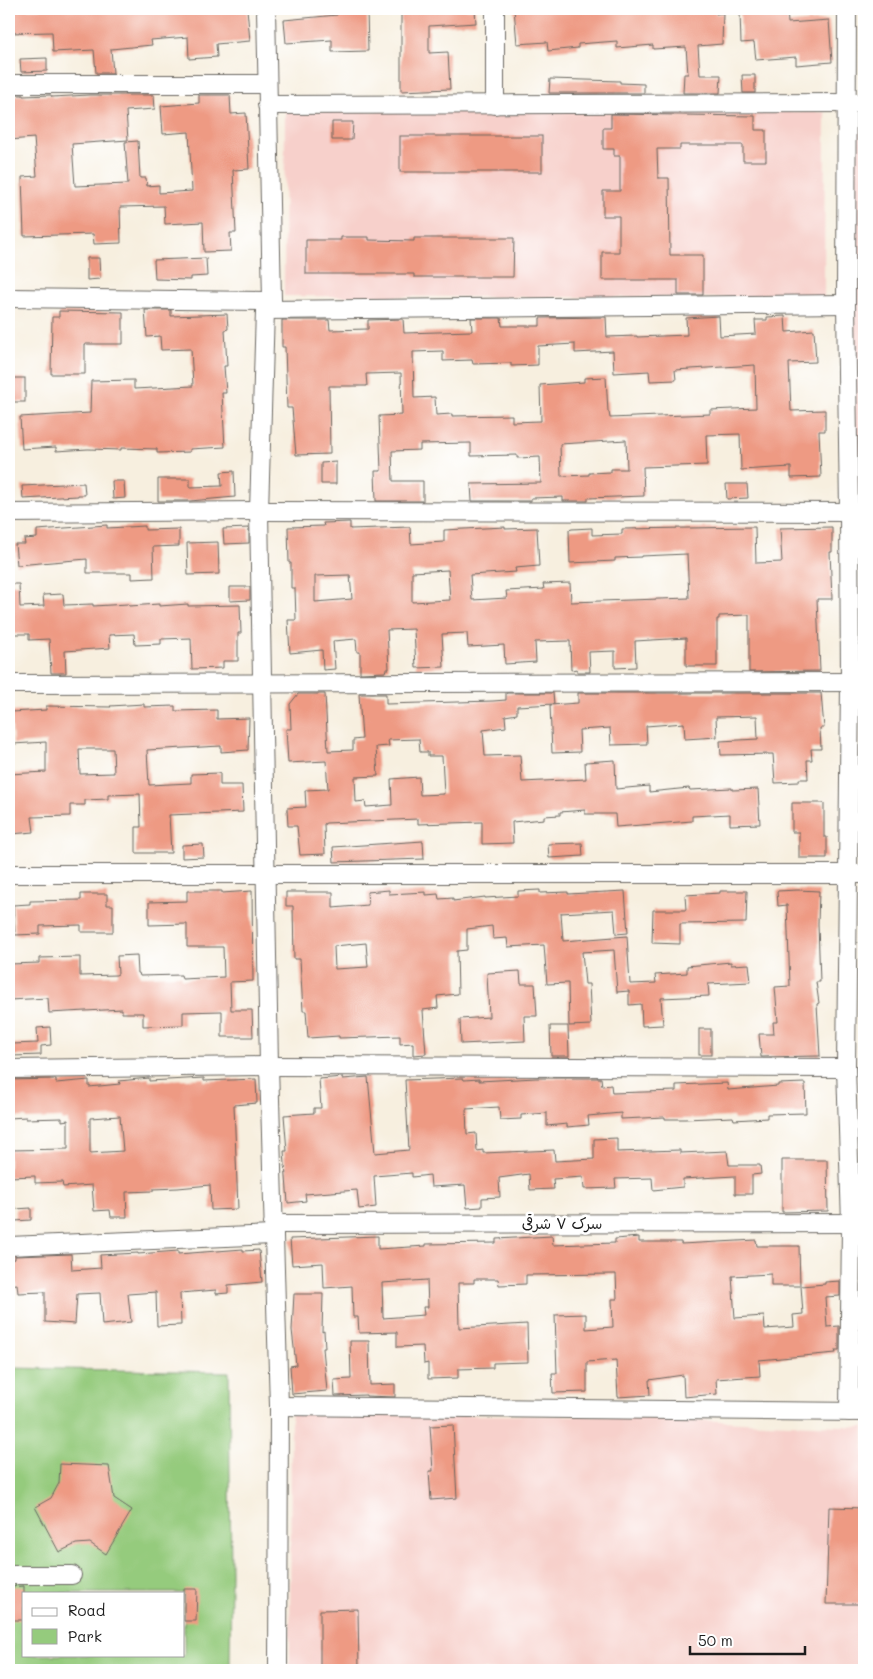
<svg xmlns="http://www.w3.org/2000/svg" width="873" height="1679" viewBox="0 0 873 1679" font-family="Mali,'Playpen Sans Arabic',sans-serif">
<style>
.built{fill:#f7d0cb}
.green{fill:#95cb7d;stroke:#58744c;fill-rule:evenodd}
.building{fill:#ee9a83;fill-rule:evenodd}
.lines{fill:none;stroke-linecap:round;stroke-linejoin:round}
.minor-casing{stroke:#696660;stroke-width:20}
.minor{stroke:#fff;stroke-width:18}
.labels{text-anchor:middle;stroke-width:5;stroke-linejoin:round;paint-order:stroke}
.street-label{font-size:15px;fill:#1c1c1c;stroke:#fff}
</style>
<rect width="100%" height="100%" fill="#fff"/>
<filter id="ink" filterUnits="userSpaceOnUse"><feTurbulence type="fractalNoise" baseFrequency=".02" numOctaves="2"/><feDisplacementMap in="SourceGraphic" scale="10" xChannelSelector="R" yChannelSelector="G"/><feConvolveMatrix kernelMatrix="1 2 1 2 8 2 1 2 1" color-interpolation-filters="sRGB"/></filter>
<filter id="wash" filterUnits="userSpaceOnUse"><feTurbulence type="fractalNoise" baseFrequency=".0096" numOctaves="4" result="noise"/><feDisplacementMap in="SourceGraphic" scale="20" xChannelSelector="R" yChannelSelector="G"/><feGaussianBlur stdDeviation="1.12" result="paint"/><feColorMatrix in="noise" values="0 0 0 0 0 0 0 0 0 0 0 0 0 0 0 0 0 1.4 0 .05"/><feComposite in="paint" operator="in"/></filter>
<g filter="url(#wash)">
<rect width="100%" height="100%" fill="#f7efdf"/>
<g class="built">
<polygon points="285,111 825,112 824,298 284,296"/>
<polygon points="864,116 864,503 855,503 852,117"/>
<polygon points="291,1414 600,1416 864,1427 864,1670 290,1670"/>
</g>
<path class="green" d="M9,1368l220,4 2,203 -1,89 8,6h-229zM24,1593h160v62h-160z"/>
<g id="blocks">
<g class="building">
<polygon points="9,9 247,9 250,41 216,44 217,57 189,59 188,37 151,40 152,45 111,49 113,73 96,73 94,50 53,52 52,32 9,33"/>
<polygon points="338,9 367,9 368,51 332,52 332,40 286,43 284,20 337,15"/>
<polygon points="435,9 475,9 476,23 429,26 429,53 448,52 450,89 401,91 401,11 435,10"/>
<polygon points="514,9 612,9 612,10 679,9 680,12 716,9 716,14 723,13 722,44 698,46 700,75 721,75 720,93 683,93 684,74 688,74 686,47 653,49 653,45 617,48 617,41 578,44 578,48 548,51 547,42 517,44"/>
<polygon points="754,9 787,9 788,23 829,20 832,62 796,65 796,57 756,60 754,42 741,43 740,12 754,11"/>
<polygon points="47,58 47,71 21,72 20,59"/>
<polygon points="742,75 755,75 755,93 743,93"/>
<polygon points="550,79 620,81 620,83 644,84 644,93 549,93"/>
<polygon points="9,95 23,95 23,96 51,95 52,97 89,95 154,95 155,109 126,111 128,140 72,144 75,186 128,184 125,142 138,141 140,178 146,178 147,186 159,185 159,193 192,191 189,132 163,134 161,106 199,103 199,95 230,95 231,114 246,113 249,169 233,170 236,233 230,233 231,251 204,252 203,222 165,224 164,206 120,207 121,243 94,244 93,234 24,236 22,177 37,176 34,138 9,140"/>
<polygon points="611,114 755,116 755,130 766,130 766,161 743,161 743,145 680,145 680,149 657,149 658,178 669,178 670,255 703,255 703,295 678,295 678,280 602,280 602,252 619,252 619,216 603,216 603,191 620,191 620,156 614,156 614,149 603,149 603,128 611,128"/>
<polygon points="332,122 353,122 352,140 332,140"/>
<rect x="400" y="136" width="142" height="36"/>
<polygon points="341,237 369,237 369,240 414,241 414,238 514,238 513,277 414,277 414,274 306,274 306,240 341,240"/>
<polygon points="87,258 99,258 100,279 87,280"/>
<polygon points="206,258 207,276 191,277 191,280 155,279 154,260"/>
<polygon points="145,310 171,310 171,316 227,314 228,329 225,330 227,366 224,366 226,393 222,393 225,447 190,449 190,452 157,453 157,449 121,448 121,450 88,449 56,451 56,447 22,449 20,417 90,413 91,381 134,380 134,389 193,386 191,349 161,350 160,336 147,337"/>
<polygon points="59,311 123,312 123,344 85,344 85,374 51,374 52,317 59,317"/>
<path d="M719,316l1,20 36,-2 -1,-14h12v-3l18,-1 1,16 28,-2 2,32 -27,1 2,48 34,-1v21h-6l2,46 -30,1v-11l-50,3 -1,-36 -34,1 1,30 -64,2 1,29 -56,2v3h-25v-4l-32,1v3h-59l-1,-17 70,-1 -1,-26 -23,1v-3l-46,1v-13l-51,1v6l-28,1 1,30h30v20h-47l-1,-30h6l-2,-55 23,-1 -1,-42 -35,1 1,12h-38l1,68 -34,1 -4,-47h-5l-2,-61h-3v-27h47l1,10 38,-1v-9l35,-1 1,14 68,-2 -1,-13h30l1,8h38v-8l66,-1 1,20 30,-1v1l50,-2 -1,-17zM575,344v9l38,-2 1,22 35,-2 1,10 26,-1 -1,-10 80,-5 1,43 -46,2v4l-100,4 -1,-6h-1l-2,-35 -22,1v4l-44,3 1,36 -29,1v-7l-60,1v-2l-16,1 -1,-18 -21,1 -1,-46 30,-1v10l29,-1 1,4 38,-1v3l27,-1v-19zM626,440l1,29h-16v3l-22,1v2l-28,1 -1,-32z"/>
<rect x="9" y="378" width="16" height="24"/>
<polygon points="336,462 336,484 321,484 321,463"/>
<polygon points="234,471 235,497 190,501 158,501 158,479 190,479 190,487 222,486 221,472"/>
<polygon points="112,481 124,481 125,498 113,499"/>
<polygon points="84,483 85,495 78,495 78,496 23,499 22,486"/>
<polygon points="726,484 747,484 748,498 727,499"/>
<path d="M350,522v7l60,-2 1,17 33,-2v-12l61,-3v2l32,-1 2,38 -24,2 1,4 -46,3 2,25 35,-2 -1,-7 38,-2 -1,-5 27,-1 1,19 118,-4 -2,-44 -46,2v1l-26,1v3l-45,2 -1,-33 3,-1 20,-1v7l30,-1v-5l133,-2 1,36 26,-1 -2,-34 52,-1v25h-2l2,47h-15l3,72 -71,1v-57l-30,1v3h-2v47h-31v-28l-51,3 1,26 -21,1v-17l-26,1 1,20h-13v-3l-6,1 -1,-29 -35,1 1,20 -31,2 -1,-19 -36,2 -1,-14 -25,1 2,33 -28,1 -2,-39 -27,1 2,39h-3l-1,3 -25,1v-21h-3l-1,-13 -23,2 2,28 -12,1 -1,-20 -32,3 -2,-33h8l-1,-32h-4v-25h-2l-1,-36 36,-1 -1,-3zM448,570l2,30 -38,2v-30zM350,575l2,24 -37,3v-26z"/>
<polygon points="107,525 107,528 145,526 145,530 179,529 179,546 153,547 154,578 132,579 132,573 87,573 87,559 17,565 15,544 25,544 24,539 37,538 37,530"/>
<polygon points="249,528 249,543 224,544 223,529"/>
<polygon points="218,542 219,574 188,575 187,543"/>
<polygon points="9,584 19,584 20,607 44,606 43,595 63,594 64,605 93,604 93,606 128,604 129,606 159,604 159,606 188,604 188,606 240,605 241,633 238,633 238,661 223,661 223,668 192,669 191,638 161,639 161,644 135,645 134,634 109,635 110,648 65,651 66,673 51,673 49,639 29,640 29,634 9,634"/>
<polygon points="230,587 250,587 250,600 230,601"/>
<path d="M506,693h47l1,11 -37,2v8l-12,2 1,11 -23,3 2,26 35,-1 2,27 64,-3 -1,-17 30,-2 1,29 33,-3v6l40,-4 1,2 42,-2v2l26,-1 2,35 -30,1v-11l-38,2v5l-76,6 -1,-13h-30v-4l-25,2v3l-16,1v3l-32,3 1,21 -31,1v-22l-64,2v-5l-92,4 -2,1 1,30 -25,1 -3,-29h-9l-1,-18 19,-1 -1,-17 23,-1 -2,-28 -38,2 -2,-34h5l-1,-25 8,-10h27l3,57 25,-1v-10l9,-1 -3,-45h27v10l107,-3 13,-1zM419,739l1,13h8v4h14l2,38 -24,1 -1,-18 -28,2 1,26 -26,2 -1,-6 -9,1 -1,-25 23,-1 -2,-29 13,-1 -1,-6z"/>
<polygon points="578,693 821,693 824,728 820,728 821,749 811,749 812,760 807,760 808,779 799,779 799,782 775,783 773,754 721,755 720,741 758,739 757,716 716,717 717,737 685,739 684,723 646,726 647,744 611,745 610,728 579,730 580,752 552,753 550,705 578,703"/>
<path d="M144,704v3l31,-1v5l42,-1v9l32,-1 -1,32 -27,2v-6l-74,4 2,35 42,-2v-9l29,-1v12h22l1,27 -74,3 2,38h-35v-26h5l-1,-33 -32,1v4l-23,1v5h-15v11l-38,1 2,15 -23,2 -2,-19v-41l37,-2v-30l-33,2 -2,-32 35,-2v-4l65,1 -1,-1zM79,749h34l1,24 -34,1z"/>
<polygon points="792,803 824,803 824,837 827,837 827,858 799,858 799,832 792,832"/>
<polygon points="423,841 424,859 334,862 333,847"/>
<polygon points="582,843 583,856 549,858 548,844"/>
<polygon points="203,844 204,857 182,858 182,845"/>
<path d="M389,890v4l37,-2v3l12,-1 1,5 14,-1v3l32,-4v1l33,-2v-5l22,-1v3l28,-1v2l57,-3 3,42 -12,1 -2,-24 -53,3 2,28 64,-5 3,48 26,-1 -1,-8 32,-2v-7l44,-4v3l18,-1 2,18 -43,2 1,12 -48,2 2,27 -21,1 -1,-22 -12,1v-14l-12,1 -3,-42 -32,2 3,32h4l2,41 -22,1 -1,-43 -21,1 -3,-39 -36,2 -1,-9 -14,1 -1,-13 -25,3v21l-10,1 1,43 -21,2 1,12 -15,2 3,44 -13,1v-12l-13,1v-8l-61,2v-2l-31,2 -2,-27h-3l-3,-52h-6l-1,-53h-7v-14h47v16l35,-3 -1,-13zM366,943l2,24 -33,2 -1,-23z"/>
<polygon points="798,890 819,891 818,924 820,982 816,982 819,1003 817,1004 820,1056 761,1057 759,1034 774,1034 773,1022 778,1022 775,987 790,986 787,905 778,906 777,891"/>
<polygon points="187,891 222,891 222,893 252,891 253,981 230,982 231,1010 252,1010 253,1037 222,1037 222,1011 183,1012 183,1025 143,1026 143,1013 122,1013 122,1009 49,1013 48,998 9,1000 9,964 39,963 39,958 80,957 80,976 116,975 118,974 117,956 137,955 138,973 139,973 140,976 181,975 182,979 224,977 223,947 187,947 187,924 149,925 149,902 187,901"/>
<polygon points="720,891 747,891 746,923 680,924 680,944 652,943 653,910 686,910 685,895 720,893"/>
<polygon points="81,894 107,894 107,905 113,905 113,932 81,932 81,925 40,926 40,934 15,935 13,905 30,904 30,901 81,900"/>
<polygon points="520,971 521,984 535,984 537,1016 524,1016 525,1041 461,1044 460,1019 489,1017 487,973"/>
<polygon points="550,1026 568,1026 569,1056 551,1056"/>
<polygon points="50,1027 51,1045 41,1046 41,1055 12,1056 11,1044 38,1043 37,1028"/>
<rect x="699" y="1029" width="12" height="26"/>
<polygon points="343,1077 343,1079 368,1077 375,1153 409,1150 405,1080 463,1078 464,1080 479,1079 479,1081 536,1078 601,1078 602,1086 611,1085 612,1093 676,1091 676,1085 727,1083 728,1090 778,1086 778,1084 805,1083 806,1113 767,1114 767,1118 734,1120 733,1117 685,1119 665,1119 665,1117 621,1119 621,1113 588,1116 589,1125 567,1127 567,1124 547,1126 547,1113 521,1115 521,1119 500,1120 499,1107 466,1109 467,1134 476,1133 477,1151 483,1150 483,1153 554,1150 555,1161 594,1159 594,1139 617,1138 617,1152 680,1150 680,1153 727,1151 729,1165 760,1165 761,1174 752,1175 752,1194 735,1194 735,1176 683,1179 683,1187 653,1190 652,1178 615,1179 616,1188 584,1189 583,1177 553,1179 554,1189 530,1190 529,1174 499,1178 500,1197 482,1198 482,1207 467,1208 465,1185 431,1187 430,1175 412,1177 412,1173 374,1176 376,1207 359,1209 357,1190 305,1194 306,1201 288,1203 284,1151 287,1151 284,1115 314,1113 314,1108 321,1108 319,1079"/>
<path d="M149,1078v3l55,-3v3l52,-2 1,24 -23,2 4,104 -27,1 -1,-25 -32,3 -25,1v2l-27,1 1,25h-16l-1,-7 -16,1 -2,-26 -29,2 -1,-5 -27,1v-7l-26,1v-27l59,-1v-29l-6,1v-3l-36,1v-2l-17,1v-38l47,-1v4l33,-3v7l31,-3 -1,-3zM120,1116l3,35 -33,2v-35z"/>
<polygon points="782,1160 827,1160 828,1211 782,1212"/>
<polygon points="31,1208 31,1220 15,1221 15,1209"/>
<path d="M378,1236v13l48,-3v-2l70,-1v-4l56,-3 1,9 62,-2v-4l24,-2v5h42v2l75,-4 1,6h42l1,40h-29v-12l-39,2 3,42 29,-2 1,13 29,-2 -1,-12 10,-1 -2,-28 24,-2v-2l15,-1v15l-15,1 2,30 12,-1v24h-4l1,3 -77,7 1,16 -44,3 1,15 -33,3 -1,-22 -34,5 1,15 -32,2 -2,-37 -29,2v30l-34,1 -1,-20h5l-2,-58 31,-1v15l27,-2 -1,-28h5l-1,-25 -90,1v9l-27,1 -1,-6h-24v4h-16l1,45 68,-4 1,38 -35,1v5l-35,1v9l-30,1v-16l-4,1 -1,-18 -26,1v-15l-38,1 -1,-16h-5l-1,-31 -28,2 -1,-25 -31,2 -2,-26zM427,1280l1,27h-5l1,8 -41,3 -1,-35z"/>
<polygon points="243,1249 243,1251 259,1250 262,1282 228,1285 228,1293 216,1294 216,1290 180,1293 181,1325 157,1326 156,1292 128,1294 131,1322 102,1325 100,1293 77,1294 75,1324 45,1322 45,1292 18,1293 17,1284 9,1285 9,1260 15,1259 15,1256 71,1254 72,1270 101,1268 100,1255 138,1253 138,1254 178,1251 178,1254"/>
<polygon points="294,1294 323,1294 322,1332 324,1331 325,1348 323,1348 327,1391 292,1394 290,1366 296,1365 292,1330"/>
<polygon points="864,1324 864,1347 860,1348 861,1325"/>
<polygon points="350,1341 369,1341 370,1385 395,1384 395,1397 366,1396 366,1395 335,1396 334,1380 351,1379"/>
<polygon points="453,1425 457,1498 431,1500 429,1471 433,1471 430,1426"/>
<polygon points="60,1464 109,1466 114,1498 132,1510 106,1554 90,1543 76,1544 59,1552 35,1507 51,1498 59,1483"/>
<polygon points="829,1507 864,1508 864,1604 826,1604"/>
<polygon points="24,1586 24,1620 9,1620 9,1587"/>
<polygon points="184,1589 197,1589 196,1621 184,1621"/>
<polygon points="358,1609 359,1670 320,1670 320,1610"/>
</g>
</g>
</g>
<g filter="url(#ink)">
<use href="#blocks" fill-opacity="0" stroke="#696660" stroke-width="1"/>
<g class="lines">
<g class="minor-casing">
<g id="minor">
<polyline points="266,9 272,301 265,310 259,511 269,1066 279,1406 278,1670"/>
<polyline points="495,9 495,105"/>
<polyline points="847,9 846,304 849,511 850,682 846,1068 851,1223 849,1412"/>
<polyline points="9,84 267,84"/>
<polyline points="267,105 864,103"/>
<polyline points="9,298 272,301"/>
<polyline points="265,310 846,304"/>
<polyline points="9,513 259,511 864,512"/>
<polyline points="9,684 864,682"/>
<polyline points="9,874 864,874"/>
<polyline points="9,1069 269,1066 846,1068"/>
<polyline points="273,1224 864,1223"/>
<polyline points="9,1246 274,1235"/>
<polyline points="279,1406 864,1412"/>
<polyline points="9,1575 72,1575"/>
</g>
</g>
<use href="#minor" class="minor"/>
</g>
</g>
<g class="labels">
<g class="street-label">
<text x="562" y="1229">سرک ۷ شرقی</text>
</g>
</g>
<rect width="873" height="1679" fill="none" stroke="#fff" stroke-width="30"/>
<rect x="22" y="1592" width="162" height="65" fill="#ffffff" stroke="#a4a4a4"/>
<rect x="32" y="1608" width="25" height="8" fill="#ffffff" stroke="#a4a4a4"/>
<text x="68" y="1616" font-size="15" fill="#1c1c1c">Road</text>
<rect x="32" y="1629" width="25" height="15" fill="#95cb7d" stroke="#a4a4a4"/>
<text x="68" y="1642" font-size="15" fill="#1c1c1c">Park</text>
<path d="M690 1646v8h115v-8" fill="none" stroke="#1c1c1c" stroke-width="2.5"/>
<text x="698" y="1646" font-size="15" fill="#1c1c1c" stroke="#ffffff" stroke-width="4" paint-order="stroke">50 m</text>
</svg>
